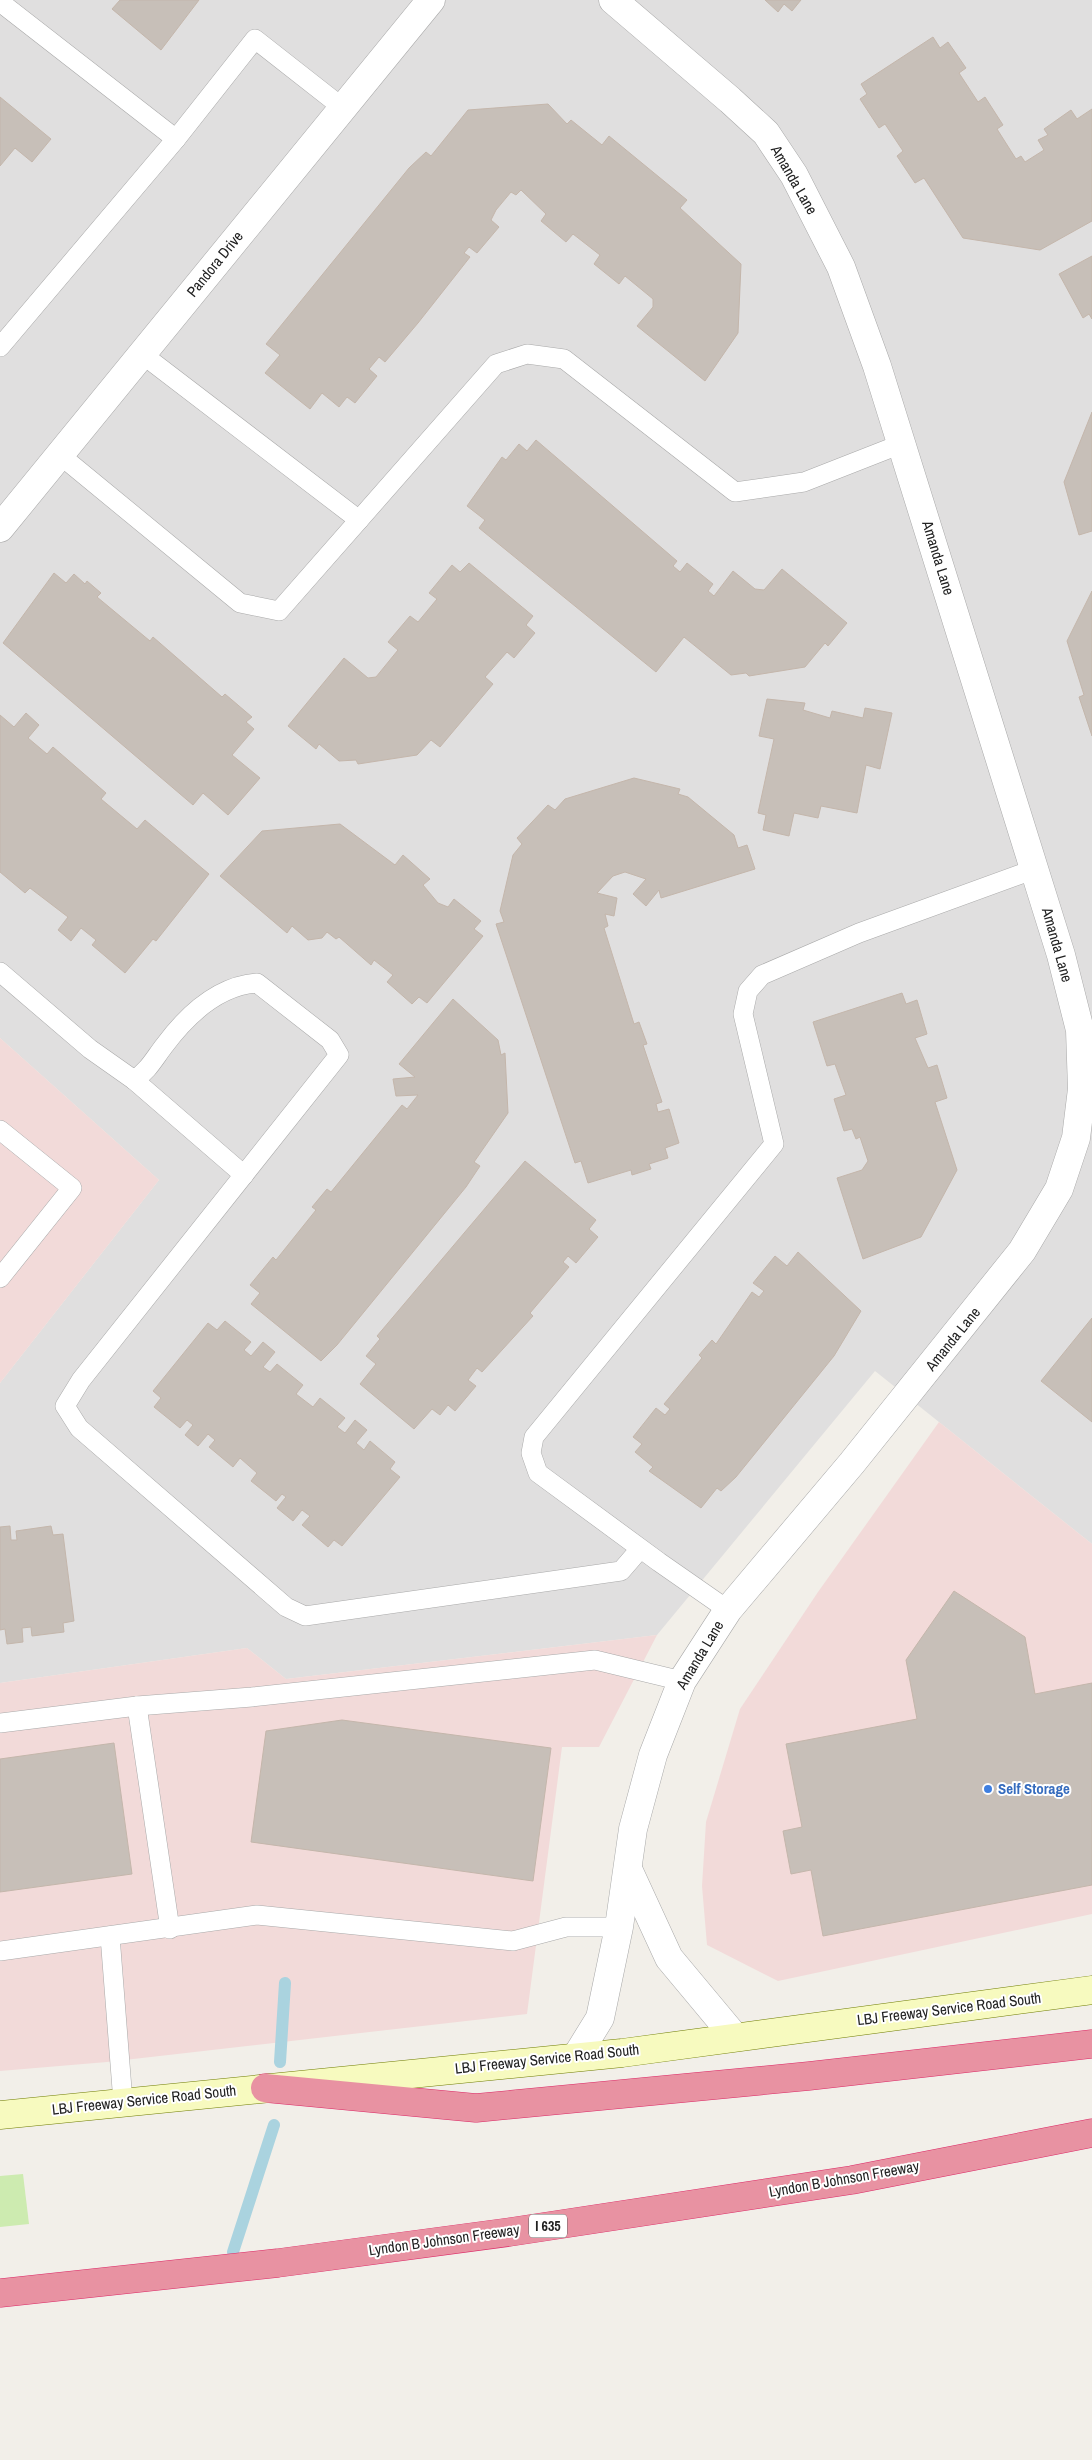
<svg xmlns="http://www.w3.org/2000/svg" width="1092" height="2460" viewBox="0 0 1092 2460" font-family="'Archivo Narrow',sans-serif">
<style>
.residential{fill:#e0dfdf}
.commercial{fill:#f2dad9}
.grass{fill:#cdebb0}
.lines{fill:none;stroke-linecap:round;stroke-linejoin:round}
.stream{stroke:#aad3df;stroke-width:12}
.building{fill:#c7bfb8;stroke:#c4b6ab}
.lane-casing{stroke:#a9a9a9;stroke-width:20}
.street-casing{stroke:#a9a9a9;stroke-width:29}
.secondary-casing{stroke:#707d05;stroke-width:29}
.highway-casing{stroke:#dc2a67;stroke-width:29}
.lane{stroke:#fff;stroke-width:19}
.street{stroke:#fff;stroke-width:28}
.secondary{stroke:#f7fabf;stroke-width:28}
.highway{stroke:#e892a2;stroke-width:28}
.shop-dot{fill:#3f7fe0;stroke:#fff;stroke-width:2}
.labels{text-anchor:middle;stroke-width:4;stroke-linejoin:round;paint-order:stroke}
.shield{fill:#fff;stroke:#646464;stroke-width:1}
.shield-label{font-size:14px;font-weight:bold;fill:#222}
.street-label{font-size:15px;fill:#222;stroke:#fff}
.shop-label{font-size:15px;font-weight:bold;fill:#366cbe;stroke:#fff;text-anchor:start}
</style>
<rect width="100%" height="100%" fill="#f2efe9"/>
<polygon class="residential" points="0,0 1092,0 1092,1544 875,1371 657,1635 286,1679 247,1648 0,1683 0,1383 159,1180 0,1038"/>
<g class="commercial">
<polygon points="0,1038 159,1180 0,1383"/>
<polygon points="939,1422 1092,1544 1092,1914 778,1981 707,1945 702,1886 706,1822 740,1709 818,1592"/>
<polygon points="657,1635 599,1747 562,1747 527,2014 107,2062 0,2071 0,1683 247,1648 286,1679"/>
</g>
<polygon class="grass" points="23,2174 29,2224 0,2227 0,2176"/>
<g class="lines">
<g class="stream">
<polyline points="280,2062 285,1983"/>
<polyline points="233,2252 274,2125"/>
</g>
</g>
<g class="building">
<polygon points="120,0 199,0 161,50 112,9"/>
<polygon points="765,0 801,0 792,11 784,4 778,12"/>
<polygon points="933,37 940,48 948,42 966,68 959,73 978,102 985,97 1003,125 997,129 1016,159 1021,156 1025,162 1044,150 1038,140 1048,135 1044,129 1071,110 1077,119 1092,109 1092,221 1040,250 963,238 924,178 915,183 897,156 903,151 885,124 879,128 860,99 867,94 861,84"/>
<polygon points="0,97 51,139 32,162 15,148 0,166"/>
<polygon points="548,104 567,124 571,120 602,145 609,136 687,200 680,208 741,264 738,333 705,381 637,326 653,307 653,299 625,276 619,284 594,264 600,255 573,234 566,242 541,221 546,214 521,190 516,195 511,192 496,210 491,220 499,227 477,253 469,247 464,253 470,257 418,323 385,362 379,357 369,369 377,376 355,403 347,397 339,407 322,393 310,409 265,373 280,355 266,344 409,168 426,152 431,156 468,110"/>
<polygon points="1092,256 1092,319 1089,314 1083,318 1059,274"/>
<polygon points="1092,412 1092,531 1079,535 1064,482"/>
<polygon points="536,440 677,561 673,566 680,572 687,563 713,584 708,591 714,596 733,571 755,589 764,590 782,569 847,623 828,646 825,643 805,667 749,676 746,673 731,675 684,637 656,672 479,528 485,520 467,506 502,457 506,460 519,444 527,451"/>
<polygon points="469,563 533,616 526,625 535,633 514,658 507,652 485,677 493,684 440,747 431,740 417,755 358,764 356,760 339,761 319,744 316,749 288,726 344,658 368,678 376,677 398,650 388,642 410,616 418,622 437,599 429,593 452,565 460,572"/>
<polygon points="54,573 66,583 74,574 85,584 87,581 101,593 97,597 150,641 153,637 222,697 225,694 252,717 246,722 254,729 232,755 260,778 228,815 203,793 193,805 3,643"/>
<polygon points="1092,591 1092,736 1079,697 1084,695 1067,641"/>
<polygon points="767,699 805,703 803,710 830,718 832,711 863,718 865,708 892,713 880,769 866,765 857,813 821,806 818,818 794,813 789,836 763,830 766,815 758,813 774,739 759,736"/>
<polygon points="26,713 39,725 28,738 47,754 53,747 106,793 101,799 137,829 145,820 209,874 156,941 153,939 125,973 92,945 96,940 81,928 71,941 58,930 68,917 30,888 25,893 0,872 0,715 14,727"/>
<polygon points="634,778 680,789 678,794 688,797 734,835 738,848 747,845 755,869 661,898 659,890 646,906 633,894 646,879 625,872 613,876 597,893 617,898 614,916 605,914 608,926 604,928 634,1024 639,1022 647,1044 643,1045 662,1102 656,1104 658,1112 669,1109 679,1143 665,1148 668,1158 649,1164 651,1169 632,1175 631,1170 588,1183 581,1161 575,1163 496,924 504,922 500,911 513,855 522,844 517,838 548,805 555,810 565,799"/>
<polygon points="340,824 395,865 403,855 430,879 423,885 438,903 448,907 454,899 481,921 474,929 483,936 427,1003 419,997 412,1004 387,982 393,975 374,960 371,965 339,937 336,939 327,932 322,938 308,940 292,926 287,933 220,876 262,831"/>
<polygon points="902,993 906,1004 917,1000 927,1034 915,1038 928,1068 937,1065 947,1098 935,1102 957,1170 921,1237 863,1259 837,1178 862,1170 868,1161 860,1137 856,1139 852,1129 844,1131 834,1099 846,1095 835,1064 827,1066 813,1022"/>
<polygon points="453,999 498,1040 501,1055 505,1053 508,1113 474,1162 480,1166 466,1187 337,1345 321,1361 251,1304 260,1293 250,1285 273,1257 276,1260 316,1210 312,1207 327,1189 331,1192 402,1105 407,1109 418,1095 396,1096 393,1079 415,1077 399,1064"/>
<polygon points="525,1161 596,1220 589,1229 598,1237 576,1263 568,1256 563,1262 569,1267 530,1313 533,1316 482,1372 477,1368 468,1380 476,1386 455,1411 448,1405 440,1415 432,1409 414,1429 360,1384 376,1364 366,1356 380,1339 377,1336"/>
<polygon points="798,1252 861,1311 834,1356 736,1477 721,1491 717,1488 701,1508 649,1471 653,1467 635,1452 642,1444 633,1437 656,1408 665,1415 670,1409 664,1404 702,1358 699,1355 712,1340 716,1344 752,1292 759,1297 764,1291 753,1283 775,1256 787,1266"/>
<polygon points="1092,1318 1092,1422 1041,1381"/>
<polygon points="225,1321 251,1342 244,1350 251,1356 263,1342 275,1352 263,1367 270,1372 277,1364 303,1385 296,1394 313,1407 320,1398 345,1418 337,1427 345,1433 355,1420 367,1430 356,1443 364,1450 370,1441 395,1462 390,1469 400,1477 342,1546 334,1540 328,1547 302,1525 310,1516 302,1510 293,1521 277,1508 286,1497 282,1494 276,1501 251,1481 257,1473 240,1458 233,1467 209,1447 215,1440 208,1434 198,1446 185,1435 193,1425 187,1420 180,1428 154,1407 161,1398 153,1391 208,1323 217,1330"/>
<polygon points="10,1526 11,1540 17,1540 16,1531 51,1526 53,1535 63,1534 74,1621 63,1623 64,1632 32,1636 31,1627 22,1628 23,1642 7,1644 5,1629 0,1630 0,1527"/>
<polygon points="954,1591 1025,1637 1035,1694 1092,1683 1092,1885 823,1936 811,1870 791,1874 783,1831 802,1827 786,1744 917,1719 906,1660"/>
<polygon points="342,1720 551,1748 533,1881 251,1842 266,1731"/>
<polygon points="114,1743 132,1874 0,1892 0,1759"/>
</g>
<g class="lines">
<g class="lane-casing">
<g id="lane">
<polyline points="0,2 176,139 255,39 343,108"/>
<polyline points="0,347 176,139"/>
<polyline points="142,354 359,520"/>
<polyline points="60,455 240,603 279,611 496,364 527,354 564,359 735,492 804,482 901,444"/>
<path d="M0,972l90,77 44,31c14,-9 20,-21 30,-34 23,-31 53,-60 93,-63l73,57 9,15 -258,325 -16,26 14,22 207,179 19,9 316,-45 19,-22"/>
<polyline points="134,1080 244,1175"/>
<polyline points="0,1130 72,1188 0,1278"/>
<polyline points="728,1610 659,1562 538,1473 531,1453 534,1437 774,1144 743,1014 748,991 762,975 859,933 1035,869"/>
<polyline points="137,1706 170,1929"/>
<polyline points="0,1723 137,1706 252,1697 595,1660 682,1681"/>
<polyline points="110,1936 123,2102"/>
<polyline points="0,1951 257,1915 513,1941 566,1927 619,1927"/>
</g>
</g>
<g class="street-casing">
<g id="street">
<polyline points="0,528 431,0"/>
<polyline points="628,1869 669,1958 734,2036"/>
<polyline points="576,2057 600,2018 619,1927 633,1829 653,1755 682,1681 728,1610 852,1463 1022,1251 1059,1189 1076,1138 1082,1089 1080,1030 1061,955 877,366 841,267 794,175 766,133 730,100 613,0"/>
</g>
</g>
<g class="secondary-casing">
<polyline id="secondary" points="0,2115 622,2053 1092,1990"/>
</g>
<g class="highway-casing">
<g id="highway">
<polyline points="265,2088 476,2108 809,2076 1092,2044"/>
<polyline points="0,2293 278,2263 510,2232 852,2180 1092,2133"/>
</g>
</g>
<use href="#lane" class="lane"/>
<use href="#street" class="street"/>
<use href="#secondary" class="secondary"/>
<use href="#highway" class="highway"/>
</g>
<circle class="shop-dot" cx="988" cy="1789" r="5"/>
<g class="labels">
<rect class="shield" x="529" y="2214.5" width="38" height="23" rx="4"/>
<g class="shield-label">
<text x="548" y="2231">I 635</text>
</g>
<g class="street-label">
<text transform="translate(794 180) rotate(60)" y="5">Amanda Lane</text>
<text transform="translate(215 264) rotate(-51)" y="5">Pandora Drive</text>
<text transform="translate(938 558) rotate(73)" y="5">Amanda Lane</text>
<text transform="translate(1057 945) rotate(74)" y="5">Amanda Lane</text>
<text transform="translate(953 1339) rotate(-51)" y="5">Amanda Lane</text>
<text transform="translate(700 1655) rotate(-59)" y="5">Amanda Lane</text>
<text transform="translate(949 2009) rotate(-7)" y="5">LBJ Freeway Service Road South</text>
<text transform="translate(547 2059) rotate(-6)" y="5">LBJ Freeway Service Road South</text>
<text transform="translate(144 2100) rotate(-6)" y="5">LBJ Freeway Service Road South</text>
<text transform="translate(844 2179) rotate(-10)" y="5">Lyndon B Johnson Freeway</text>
<text transform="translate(444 2240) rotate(-8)" y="5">Lyndon B Johnson Freeway</text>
</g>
<g class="shop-label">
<text x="998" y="1794">Self Storage</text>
</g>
</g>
</svg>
